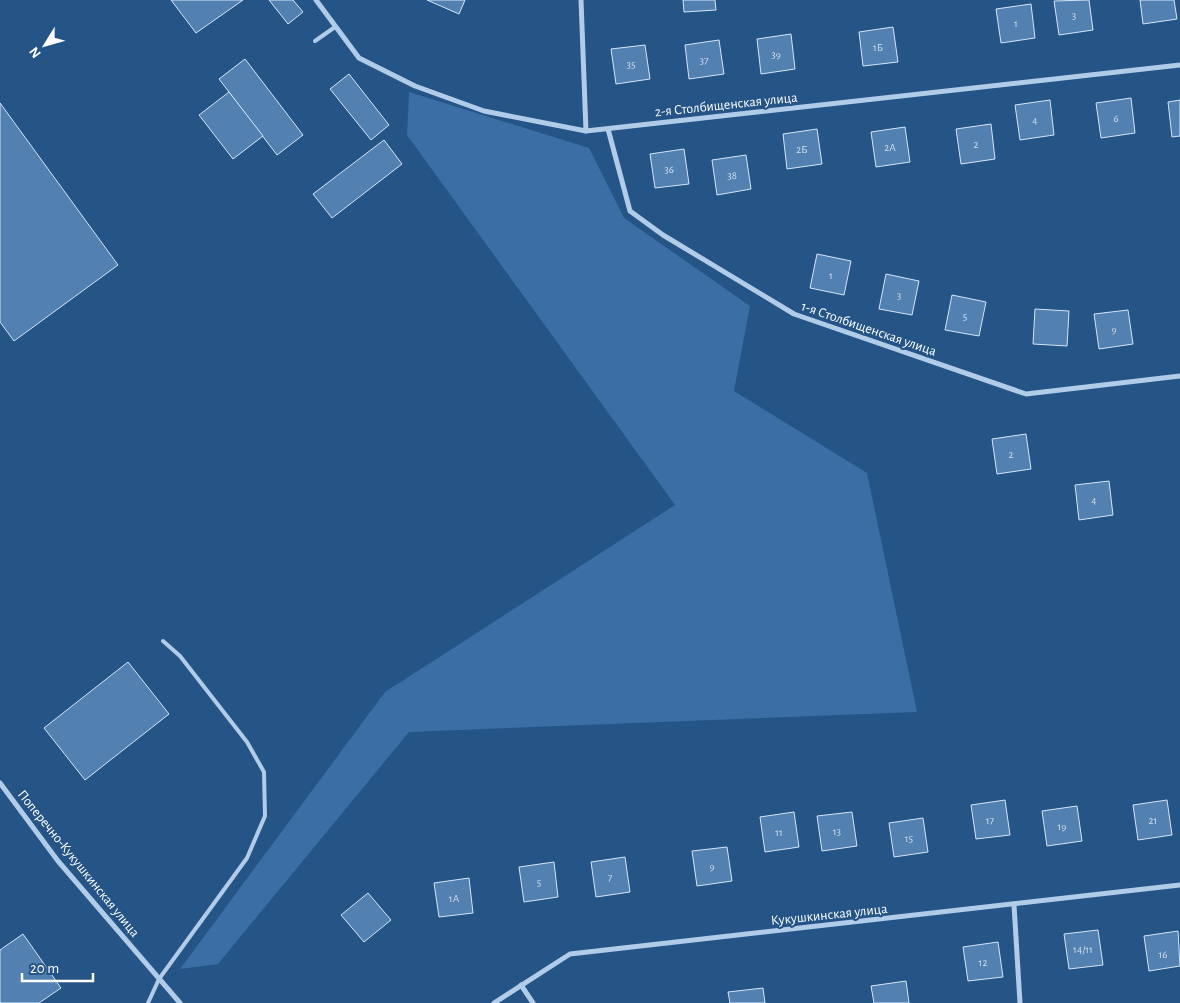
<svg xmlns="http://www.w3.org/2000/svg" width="1180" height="1003" viewBox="0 0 1180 1003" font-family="'Alegreya Sans',sans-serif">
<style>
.green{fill:#3a6ea4}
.building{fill:#5280b1;stroke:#d5e6f7}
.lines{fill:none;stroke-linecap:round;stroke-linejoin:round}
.lane{stroke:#b1cce9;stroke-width:4}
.street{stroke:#b1cce9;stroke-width:5}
.labels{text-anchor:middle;stroke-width:4.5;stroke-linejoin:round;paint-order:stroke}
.number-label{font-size:11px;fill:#d4dfec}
.street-label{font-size:14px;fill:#fff;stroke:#255487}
</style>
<rect width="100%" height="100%" fill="#255487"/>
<polygon class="green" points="409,92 589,148 624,218 750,306 734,391 867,473 917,712 409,732 218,964 180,969 385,692 675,505 407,135"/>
<g class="building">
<polygon points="171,0 243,0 196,33"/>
<polygon points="269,0 293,0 303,12 288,24"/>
<polygon points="427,0 465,0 459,14"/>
<polygon points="683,0 715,0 716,10 684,12"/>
<polygon points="1089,0 1093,30 1059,35 1054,1"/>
<polygon points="1140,0 1174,0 1177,19 1143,24"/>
<polygon points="1031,4 1035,38 1001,43 996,9"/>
<polygon points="893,27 898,62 863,66 859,32"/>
<polygon points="791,34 795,69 761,74 757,39"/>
<polygon points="719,40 724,74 689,79 685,45"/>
<polygon points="645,45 650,79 616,84 611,49"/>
<polygon points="245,59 303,135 277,155 219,79"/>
<polygon points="349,74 389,125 371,140 330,89"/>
<polygon points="229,92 263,136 233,159 199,115"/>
<polygon points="1131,98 1135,133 1101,138 1096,103"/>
<polygon points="1050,100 1054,135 1020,140 1015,105"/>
<polygon points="1180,100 1180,136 1172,137 1168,102"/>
<polygon points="0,103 118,265 14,341 0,322"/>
<polygon points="991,124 995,159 961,164 956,129"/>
<polygon points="905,127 910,162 876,167 871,132"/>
<polygon points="817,129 822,164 787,169 783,134"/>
<polygon points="384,140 402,164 332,218 313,194"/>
<polygon points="684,149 689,184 655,188 650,154"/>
<polygon points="746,155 751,189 717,195 712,160"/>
<polygon points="817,254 851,261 844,295 810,288"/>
<polygon points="886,274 919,281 912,315 879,309"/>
<polygon points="952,295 986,302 979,336 945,330"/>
<polygon points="1035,309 1069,311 1067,346 1033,344"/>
<polygon points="1128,310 1133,344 1099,349 1094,314"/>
<polygon points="1026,434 1031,469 997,474 992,439"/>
<polygon points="1109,481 1113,515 1079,520 1075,485"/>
<polygon points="128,662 169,714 85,780 44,728"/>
<polygon points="1005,800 1010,835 976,839 971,805"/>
<polygon points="1167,800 1172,835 1138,840 1133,805"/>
<polygon points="1077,806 1082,841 1047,846 1042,811"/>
<polygon points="794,812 799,847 765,852 760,817"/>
<polygon points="852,812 857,846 822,851 817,816"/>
<polygon points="923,818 928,852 894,857 889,823"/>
<polygon points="727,847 732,881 697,886 692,851"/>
<polygon points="625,857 630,892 596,897 591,862"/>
<polygon points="554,862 558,897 524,902 519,867"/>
<polygon points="469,878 473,913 439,917 434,883"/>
<polygon points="368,893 391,920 364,942 341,915"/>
<polygon points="1098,930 1103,965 1069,969 1064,934"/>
<polygon points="1178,931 1180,966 1149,971 1144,936"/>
<polygon points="23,934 61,988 39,1003 0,1003 0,950"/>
<polygon points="998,942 1003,977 968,981 963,947"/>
<polygon points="906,981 909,1003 874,1003 871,986"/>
<polygon points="763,988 765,1003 730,1003 728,992"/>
</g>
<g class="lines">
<g class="lane">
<polyline points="315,41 335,27"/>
<polyline points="148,1003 159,979 247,858 265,816 264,772 247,742 180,656 163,641"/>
</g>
<g class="street">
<polyline points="316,0 359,58 415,86 484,111 586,131 1180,65"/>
<polyline points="581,0 586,131"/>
<polyline points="608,129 630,211 663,235 794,314 1026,394 1180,376"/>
<polyline points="0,783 58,861 180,1003"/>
<polyline points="1014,905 1020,1003"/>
<polyline points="521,985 533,1003"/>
<polyline points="494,1003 570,954 1180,885"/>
</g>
</g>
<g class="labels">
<g class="number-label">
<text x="1074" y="19">3</text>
<text x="1016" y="27">1</text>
<text x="878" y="51">1Б</text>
<text x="776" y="58">39</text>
<text x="704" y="64">37</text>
<text x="631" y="68">35</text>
<text x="1116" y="122">6</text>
<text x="1035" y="124">4</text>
<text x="976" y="148">2</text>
<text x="890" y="151">2А</text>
<text x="802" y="153">2Б</text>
<text x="669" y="173">36</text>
<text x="732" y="179">38</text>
<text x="831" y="279">1</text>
<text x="899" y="299">3</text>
<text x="965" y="320">5</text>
<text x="1114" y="333">9</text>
<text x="1011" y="458">2</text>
<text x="1094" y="504">4</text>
<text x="990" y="824">17</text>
<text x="1153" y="824">21</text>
<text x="1062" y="830">19</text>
<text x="837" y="835">13</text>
<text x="779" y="836">11</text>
<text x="909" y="842">15</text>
<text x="712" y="870">9</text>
<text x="610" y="881">7</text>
<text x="539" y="886">5</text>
<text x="454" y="902">1А</text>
<text x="1083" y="953">14/11</text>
<text x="1163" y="958">16</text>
<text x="983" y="966">12</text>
</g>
<g class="street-label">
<text transform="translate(726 104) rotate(-6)" y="5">2-я Столбищенская улица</text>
<text transform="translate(869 328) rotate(19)" y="5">1-я Столбищенская улица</text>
<text transform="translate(79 863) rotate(51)" y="5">Поперечно-Кукушкинская улица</text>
<text transform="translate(829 914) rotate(-6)" y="5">Кукушкинская улица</text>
</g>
</g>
<g transform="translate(45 45) rotate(233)" stroke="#255487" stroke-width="4" paint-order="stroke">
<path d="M0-4L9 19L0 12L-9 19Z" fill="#ffffff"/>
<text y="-8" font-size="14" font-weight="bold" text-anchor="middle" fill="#ffffff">N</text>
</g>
<path d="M22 973v8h71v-8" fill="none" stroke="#ffffff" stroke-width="2.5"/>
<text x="30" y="973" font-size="15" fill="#ffffff" stroke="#255487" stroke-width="4" paint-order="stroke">20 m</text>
</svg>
